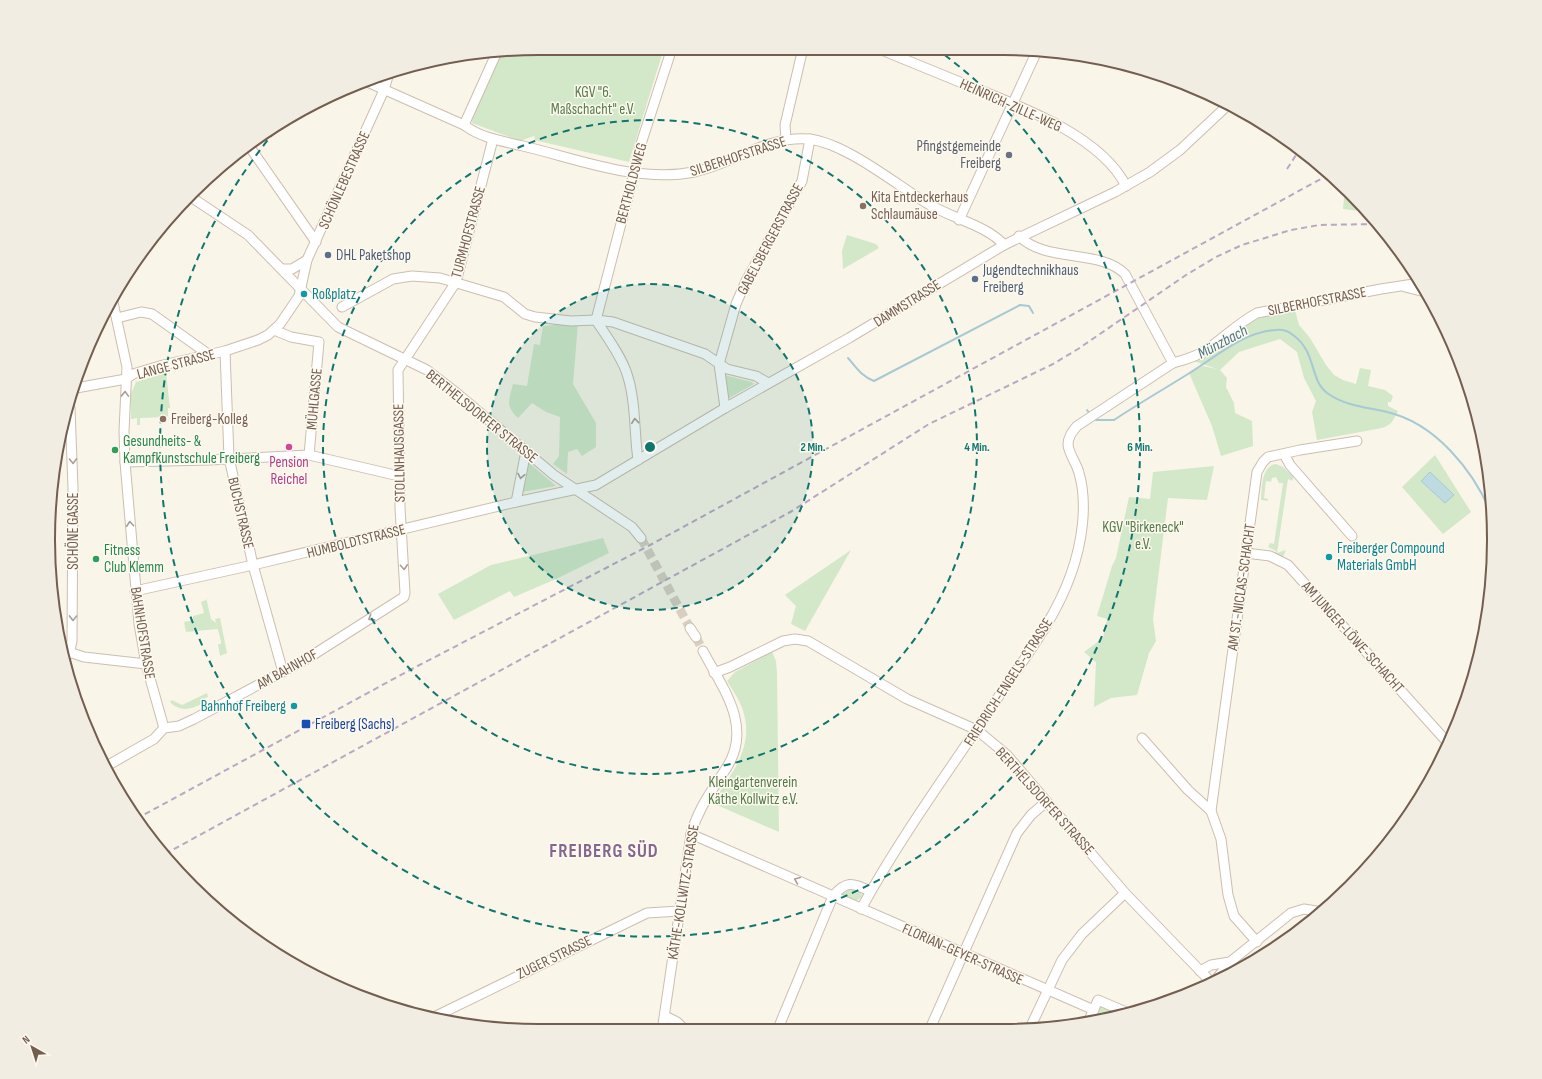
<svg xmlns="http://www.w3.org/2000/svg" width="1542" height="1079" viewBox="0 0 1542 1079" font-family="'Sofia Sans Condensed',sans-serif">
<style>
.green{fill:#d3e7c9}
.water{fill:#bfdbe2;stroke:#a7c9d3}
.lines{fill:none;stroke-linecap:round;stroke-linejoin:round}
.stream{stroke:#a7c9d3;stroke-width:2}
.minor-tunnel{stroke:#d8cfc2;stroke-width:9;stroke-dasharray:9 4.5;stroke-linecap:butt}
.minor-casing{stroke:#ccbeb0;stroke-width:11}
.minor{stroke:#fff;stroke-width:9}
.rail{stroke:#b9a8c4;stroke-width:2;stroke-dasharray:6 4;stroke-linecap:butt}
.oneway{stroke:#ab9e95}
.ring{fill:none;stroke:#0f766e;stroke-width:2;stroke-dasharray:7 5}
.worship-dot{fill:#6b7280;stroke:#fdf9ef;stroke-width:1.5}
.education-dot{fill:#8d6e63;stroke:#fdf9ef;stroke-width:1.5}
.service-dot{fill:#5c6f8a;stroke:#fdf9ef;stroke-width:1.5}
.culture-dot{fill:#0f9aa8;stroke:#fdf9ef;stroke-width:1.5}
.hotel-dot{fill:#d1479c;stroke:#fdf9ef;stroke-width:1.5}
.leisure-dot{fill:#2e9e5b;stroke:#fdf9ef;stroke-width:1.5}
.transit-dot{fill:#1a4fb4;stroke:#fdf9ef;stroke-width:1.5}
.labels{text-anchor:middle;stroke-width:3;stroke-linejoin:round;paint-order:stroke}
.park-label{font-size:15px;fill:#567c4b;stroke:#fdf9ef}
.street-label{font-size:15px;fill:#735e4f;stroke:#fdf9ef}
.worship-label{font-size:15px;fill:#5b616d;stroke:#fdf9ef;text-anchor:end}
.education-label{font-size:15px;fill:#785e54;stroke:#fdf9ef;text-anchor:start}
.service-label{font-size:15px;fill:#4e5e75;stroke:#fdf9ef;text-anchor:start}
.culture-label{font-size:15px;fill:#0d838f;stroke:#fdf9ef;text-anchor:start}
.leisure-label{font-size:15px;fill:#27864d;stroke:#fdf9ef;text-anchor:start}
.hotel-label{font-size:15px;fill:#b23c85;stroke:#fdf9ef}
.transit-label{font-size:15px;fill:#164399;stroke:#fdf9ef;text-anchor:start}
.water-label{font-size:16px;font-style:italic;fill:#4b7684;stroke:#fdf9ef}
.district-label{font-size:19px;font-weight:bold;letter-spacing:1px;fill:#84678e;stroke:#fdf9ef}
.rim{fill:none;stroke:#735e4f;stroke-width:2}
.centre{fill:#0f766e;stroke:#fdf9ef;stroke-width:2}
.ring-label{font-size:12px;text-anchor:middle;font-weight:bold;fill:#0f766e;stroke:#fdf9ef;stroke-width:3;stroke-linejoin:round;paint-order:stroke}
</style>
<rect width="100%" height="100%" fill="#faf5e9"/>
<g class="green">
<polygon points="540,48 664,48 629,162 534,140 535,138 534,136 520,141 472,123 473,114 500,53"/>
<polygon points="1345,188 1367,212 1343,209"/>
<polygon points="847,235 876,244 879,248 843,269 842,251"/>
<path d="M1294,306l5,19 11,13 16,27 8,10 9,5 13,4 4,-16 11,2 -3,16 17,4 8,6 -2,6h-3v4l10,5c-4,8 -6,14 -16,17l-65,12 -5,-28 4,-11 -12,-23 -7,-26 -17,-13 -41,13 -19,18 7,8 -1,9 8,16 1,10 17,8 1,25 -32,10 -9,-30 -23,-53 14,-7 14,3 -29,-10 56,-39z"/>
<path d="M578,323l-5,61 23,39v24l-14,9 -5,-7 -9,3 -1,22 -14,-10 6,-8 1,-39 -14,-5 -14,-9 -14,15c-13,-12 -9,-18 -5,-34l14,2 7,-42 6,1 3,-19z"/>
<polygon points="166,373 170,408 168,408 168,416 166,417 140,418 140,425 137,425 137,418 131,419 131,394 136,382"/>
<polygon points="724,375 752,382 754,384 729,398"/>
<polygon points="1435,455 1471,512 1443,534 1402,487"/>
<polygon points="528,462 556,486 522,492"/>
<path d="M1276,464l7,3 11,10 -2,4 -4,-2 -11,74 9,-3 -3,7 -8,-2 1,-4 -8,-4 2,-4 4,1 9,-61h-4l-3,-6 -4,1 -1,4 -5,-1 -2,17 4,1v2l-7,-1c1,-12 0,-34 15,-36z"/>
<polygon points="1214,466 1207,500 1168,498 1153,619 1156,641 1149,653 1137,695 1111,698 1094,707 1096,662 1084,652 1103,638 1107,619 1097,616 1112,566 1116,558 1129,497 1150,499 1153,472"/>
<polygon points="603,538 609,553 556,579 514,597 510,591 454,620 438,594 491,565"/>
<polygon points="851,550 805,631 791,624 796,606 785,595"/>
<polygon points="206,597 211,619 216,623 218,629 186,632 184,622 193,620 193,616 204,613 201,602 206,600"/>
<polygon points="220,618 227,653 220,656 218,644 221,644 221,641 215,619"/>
<path d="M772,652l4,9 1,12 2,159 -67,-29c19,-28 43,-56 31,-92 -3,-11 -10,-20 -16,-30l8,-9z"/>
<path d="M207,693l1,4 -3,1 1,4c-13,6 -24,12 -36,0l2,-2 10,5z"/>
<polygon points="845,887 859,890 863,896 854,903 841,896 840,893"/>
<polygon points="1104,1005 1123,1013 1097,1022 1095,1018 1097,1009"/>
</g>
<polygon class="water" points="1430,472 1454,495 1445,503 1421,481"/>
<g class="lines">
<g class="stream">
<path d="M848,358c8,9 14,19 26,23l146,-76 9,1 4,7"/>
<polyline points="1087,410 1090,414"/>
<path d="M1093,418l3,2h18c24,-16 50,-31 74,-46 28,-17 55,-42 88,-44 7,-1 12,1 17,5 24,17 16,44 34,58 18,13 39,14 60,19 48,11 86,58 104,101"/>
</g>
<g class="minor-tunnel">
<polyline points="641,538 690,628"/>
<polyline points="696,637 703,651"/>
</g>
<g class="minor-casing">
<g id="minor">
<path d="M885,48l-1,3c30,12 59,24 88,36 50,20 129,49 154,99"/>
<polyline points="901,58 905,48"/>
<path d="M365,81l99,44c17,13 38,16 59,21 55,13 114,37 171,26 39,-8 74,-37 115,-33 39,5 87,46 121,66 22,13 58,21 74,40"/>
<polyline points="464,125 496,54"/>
<polyline points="786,139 785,125 803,48"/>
<polyline points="249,146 316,242"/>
<polyline points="191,197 248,235 338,327 427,370 453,390 554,475 632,527 641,538"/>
<polyline points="959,220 1037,51"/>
<path d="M1019,236c26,27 82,13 106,38l48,89"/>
<polyline points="282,269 292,269 307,260"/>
<polyline points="1405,287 1425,292"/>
<polyline points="112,298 127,367 124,431 125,462 139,624 146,664 164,728"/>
<polyline points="342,307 393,279 412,276 440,278 504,297 525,314 535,317 571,321 596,320 613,322 705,354 727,369 756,376 768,383"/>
<polyline points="117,318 141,312 152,314 208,354"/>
<polyline points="596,320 631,185 639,150 672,48"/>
<path d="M596,320c10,16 25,35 31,54 9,27 7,58 11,86"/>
<polyline points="274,330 291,337 319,342 309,455"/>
<polyline points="225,351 229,458 253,565 283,672"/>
<polyline points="76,388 126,379 133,374 163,365 225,351 258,340 268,335 280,324 299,296 307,260 384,90 389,73"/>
<polyline points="725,408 719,364 736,304 746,281 802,181 810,139"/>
<polyline points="1284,454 1290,465 1352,536"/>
<polyline points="125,462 209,460 309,455 399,476"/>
<polyline points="516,502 526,451"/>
<polyline points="1246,553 1270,556 1288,565 1448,743"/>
<polyline points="135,591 253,565 516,502 596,485 725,408 849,338 1004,245 1115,192 1150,172 1180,150 1228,105"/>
<polyline points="690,628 696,637"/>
<polyline points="63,650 84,657 146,664"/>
<polyline points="69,654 72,641 73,488 70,408"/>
<polyline points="714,673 730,667 783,641 795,639 808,641 907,699 977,730 1007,755 1125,893 1212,983"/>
<polyline points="1142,738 1188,790 1211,811"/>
<polyline points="105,767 154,739 164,728 179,726 194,719 305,660 404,597 405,593 400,508 398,370 456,282 493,139"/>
<polyline points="691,834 1094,1010"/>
<path d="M861,909c41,-75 93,-145 140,-216 26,-38 55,-76 70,-119 11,-31 17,-70 8,-101 -2,-9 -10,-19 -11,-28 0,-8 4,-13 9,-19l96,-63c11,-3 23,-6 33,-13 18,-12 32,-27 51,-37l124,-24 39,-6"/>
<polyline points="1257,942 1234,916 1228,895 1221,839 1211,811 1257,472 1263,462 1268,457 1300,450 1357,441"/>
<polyline points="1200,971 1211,965 1230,962"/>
<polyline points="1214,982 1230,962 1291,913 1304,909 1322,912"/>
<polyline points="665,1016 677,1022 686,1031"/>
<polyline points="432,1018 647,913 680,911"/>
<polyline points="1093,1022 1089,1020 1098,1000 1126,1012"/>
<polyline points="1030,1028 1062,960 1082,934 1125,893"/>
<path d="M662,1031l29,-197c8,-28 21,-43 36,-67 26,-41 -5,-80 -24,-116"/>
<path d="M777,1031l56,-135c14,-16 19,-13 37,-5"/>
<polyline points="929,1031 1017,833 1031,815 1046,802"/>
</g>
</g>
<use href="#minor" class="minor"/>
<g class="rail">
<polyline points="1287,169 1298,152"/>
<polyline points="136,819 410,670 652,544 1328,175"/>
<polyline points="165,854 792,511 929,424 1053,364 1078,349 1186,275 1216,257 1242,245 1291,230 1319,225 1376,224"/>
</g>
</g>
<defs><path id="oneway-chevron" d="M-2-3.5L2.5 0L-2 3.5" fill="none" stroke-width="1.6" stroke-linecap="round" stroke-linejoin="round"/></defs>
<g class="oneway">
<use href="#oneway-chevron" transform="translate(125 394) rotate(-88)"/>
<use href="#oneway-chevron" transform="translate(635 421) rotate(-96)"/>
<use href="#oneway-chevron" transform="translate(73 461) rotate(89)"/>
<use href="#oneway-chevron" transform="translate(521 476) rotate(101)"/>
<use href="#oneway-chevron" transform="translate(130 524) rotate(-95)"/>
<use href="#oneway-chevron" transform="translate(404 567) rotate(86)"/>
<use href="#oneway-chevron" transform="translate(73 618) rotate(91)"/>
<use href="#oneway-chevron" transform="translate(371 618) rotate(147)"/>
<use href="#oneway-chevron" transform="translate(797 880) rotate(-158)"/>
</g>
<circle cx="650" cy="447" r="163" fill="#0f766e" fill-opacity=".12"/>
<g class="ring">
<circle cx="650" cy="447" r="163"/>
<circle cx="650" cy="447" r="327"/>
<path d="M935 48A490 490 0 1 1 283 122"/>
</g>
<circle class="worship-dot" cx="1009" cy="155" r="4"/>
<g class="education-dot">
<circle cx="863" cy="206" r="4"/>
<circle cx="163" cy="419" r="4"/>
</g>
<g class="service-dot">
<circle cx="328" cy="255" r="4"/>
<circle cx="975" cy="279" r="4"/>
</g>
<g class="culture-dot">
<circle cx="304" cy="294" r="4"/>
<circle cx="1329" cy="557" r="4"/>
<circle cx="294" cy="706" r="4"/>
</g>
<circle class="hotel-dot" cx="289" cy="447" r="4"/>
<g class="leisure-dot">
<circle cx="115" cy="450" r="4"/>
<circle cx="96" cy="559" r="4"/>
</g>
<rect class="transit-dot" x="301" y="719" width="10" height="10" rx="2"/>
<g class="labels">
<g class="park-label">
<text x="593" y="97">KGV "6.<tspan x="593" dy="17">Maßschacht" e.V.</tspan></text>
<text x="1143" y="532">KGV "Birkeneck"<tspan x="1143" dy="17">e.V.</tspan></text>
<text x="753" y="787">Kleingartenverein<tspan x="753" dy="17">Käthe Kollwitz e.V.</tspan></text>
</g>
<g class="street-label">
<text transform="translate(1011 105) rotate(24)" y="5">HEINRICH-ZILLE-WEG</text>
<text transform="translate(738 156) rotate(-18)" y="5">SILBERHOFSTRASSE</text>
<text transform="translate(344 180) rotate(-66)" y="5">SCHÖNLEBESTRASSE</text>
<text transform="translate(631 183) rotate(-75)" y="5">BERTHOLDSWEG</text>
<text transform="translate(468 232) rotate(-75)" y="5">TURMHOFSTRASSE</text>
<text transform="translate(770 239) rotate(-62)" y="5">GABELSBERGERSTRASSE</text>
<text transform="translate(1317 301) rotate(-11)" y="5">SILBERHOFSTRASSE</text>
<text transform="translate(907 303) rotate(-32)" y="5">DAMMSTRASSE</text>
<text transform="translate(176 364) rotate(-15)" y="5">LANGE STRASSE</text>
<text transform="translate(314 399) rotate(-85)" y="5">MÜHLGASSE</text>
<text transform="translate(482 416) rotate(39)" y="5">BERTHELSDORFER STRASSE</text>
<text transform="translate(399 453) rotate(-91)" y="5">STOLLNHAUSGASSE</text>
<text transform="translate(241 513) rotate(77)" y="5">BUCHSTRASSE</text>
<text transform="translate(73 531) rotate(-90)" y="5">SCHÖNE GASSE</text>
<text transform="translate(356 541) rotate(-14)" y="5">HUMBOLDTSTRASSE</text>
<text transform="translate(1241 587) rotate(-82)" y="5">AM ST.-NICLAS-SCHACHT</text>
<text transform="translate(143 633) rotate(81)" y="5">BAHNHOFSTRASSE</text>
<text transform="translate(1353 637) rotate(48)" y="5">AM JUNGER-LÖWE-SCHACHT</text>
<text transform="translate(287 669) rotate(-29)" y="5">AM BAHNHOF</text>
<text transform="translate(1008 682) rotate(-57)" y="5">FRIEDRICH-ENGELS-STRASSE</text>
<text transform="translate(1045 801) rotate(48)" y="5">BERTHELSDORFER STRASSE</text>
<text transform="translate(683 892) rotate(-81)" y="5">KÄTHE-KOLLWITZ-STRASSE</text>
<text transform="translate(963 954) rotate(24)" y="5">FLORIAN-GEYER-STRASSE</text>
<text transform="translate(554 957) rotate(-26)" y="5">ZUGER STRASSE</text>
</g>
<g class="worship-label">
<text x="1001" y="151">Pfingstgemeinde<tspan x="1001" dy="17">Freiberg</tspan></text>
</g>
<g class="education-label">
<text x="871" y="202">Kita Entdeckerhaus<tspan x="871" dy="17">Schlaumäuse</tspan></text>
<text x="171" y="424">Freiberg-Kolleg</text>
</g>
<g class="service-label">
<text x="336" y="260">DHL Paketshop</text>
<text x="983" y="275">Jugendtechnikhaus<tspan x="983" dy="17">Freiberg</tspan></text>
</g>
<g class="culture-label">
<text x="312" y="299">Roßplatz</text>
<text x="1337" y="553">Freiberger Compound<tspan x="1337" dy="17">Materials GmbH</tspan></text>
<text x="286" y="711" text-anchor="end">Bahnhof Freiberg</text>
</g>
<g class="leisure-label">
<text x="123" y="446">Gesundheits- &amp;<tspan x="123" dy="17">Kampfkunstschule Freiberg</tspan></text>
<text x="104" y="555">Fitness<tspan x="104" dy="17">Club Klemm</tspan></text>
</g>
<g class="hotel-label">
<text x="289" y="467">Pension<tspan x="289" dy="17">Reichel</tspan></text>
</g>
<g class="transit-label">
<text x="315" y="729">Freiberg (Sachs)</text>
</g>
<g class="water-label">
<text transform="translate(1222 341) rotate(-28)" y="6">Münzbach</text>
</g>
<g class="district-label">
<text x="604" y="857">FREIBERG SÜD</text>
</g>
</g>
<path d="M0 0H1542V1079H0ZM539 55H1003A484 484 0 0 1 1487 539V540A484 484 0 0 1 1003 1024H539A484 484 0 0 1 55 540V539A484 484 0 0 1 539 55Z" fill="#f2ede2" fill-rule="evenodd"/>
<path class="rim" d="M539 55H1003A484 484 0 0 1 1487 539V540A484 484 0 0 1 1003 1024H539A484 484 0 0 1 55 540V539A484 484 0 0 1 539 55Z"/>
<circle cx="650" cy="447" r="6" class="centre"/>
<g class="ring-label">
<text x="813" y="451">2 Min.</text>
<text x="977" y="451">4 Min.</text>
<text x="1140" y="451">6 Min.</text>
</g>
<g transform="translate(32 1047) rotate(321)" stroke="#fdf9ef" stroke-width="3" paint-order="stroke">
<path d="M0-3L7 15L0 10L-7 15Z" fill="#735e4f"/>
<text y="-6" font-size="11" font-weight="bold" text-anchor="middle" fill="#735e4f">N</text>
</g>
</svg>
